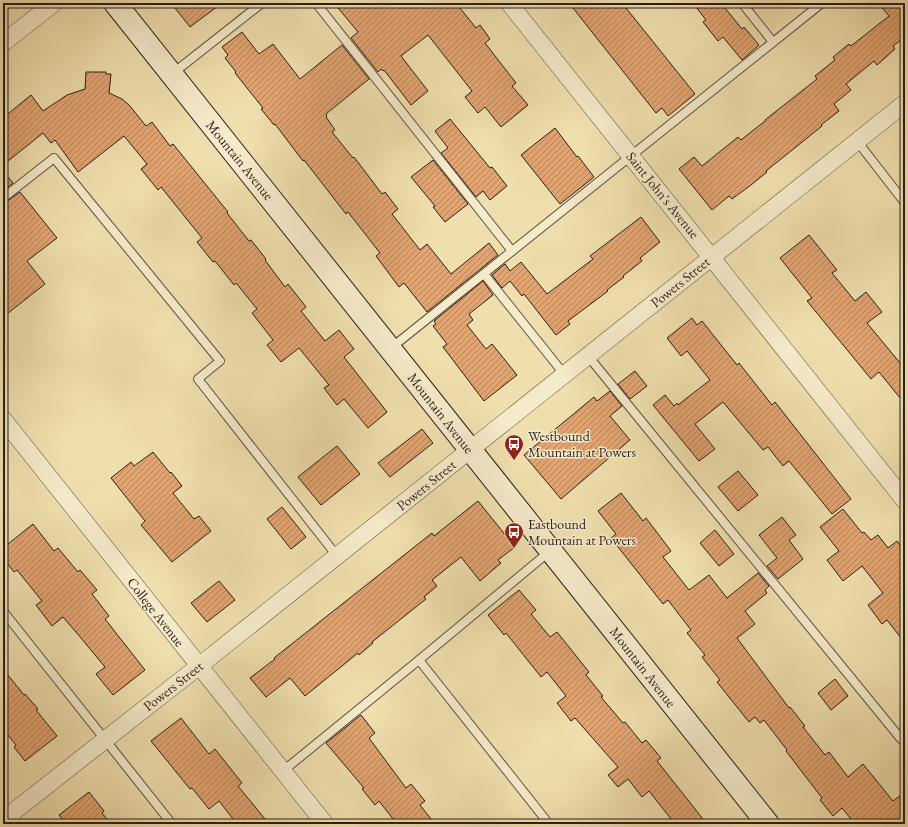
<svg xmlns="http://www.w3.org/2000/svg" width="908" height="827" viewBox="0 0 908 827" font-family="'EB Garamond',serif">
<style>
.building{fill:url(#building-hatch);stroke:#291e18}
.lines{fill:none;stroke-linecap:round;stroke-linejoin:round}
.lane-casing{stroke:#5b4e3e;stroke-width:10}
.street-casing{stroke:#5b4e3e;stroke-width:18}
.secondary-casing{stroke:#291e18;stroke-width:24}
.lane{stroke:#f5eaca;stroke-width:8}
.street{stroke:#f5eaca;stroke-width:17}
.secondary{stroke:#f5eaca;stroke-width:22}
.labels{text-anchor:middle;stroke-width:3;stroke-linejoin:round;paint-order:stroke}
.street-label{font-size:14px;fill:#291e18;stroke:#f5eaca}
.poi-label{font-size:14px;fill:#291e18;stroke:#f5eaca;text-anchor:start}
</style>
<defs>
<pattern id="building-hatch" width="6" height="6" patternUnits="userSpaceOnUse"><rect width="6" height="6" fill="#e1a473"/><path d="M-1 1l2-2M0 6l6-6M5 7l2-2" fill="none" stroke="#b6855d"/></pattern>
</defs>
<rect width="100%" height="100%" fill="#f0dfae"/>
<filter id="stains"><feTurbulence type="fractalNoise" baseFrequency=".005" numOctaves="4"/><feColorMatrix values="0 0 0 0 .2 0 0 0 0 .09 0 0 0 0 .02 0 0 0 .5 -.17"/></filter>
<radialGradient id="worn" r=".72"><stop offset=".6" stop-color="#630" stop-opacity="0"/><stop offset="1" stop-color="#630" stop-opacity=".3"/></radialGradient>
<g class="building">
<polygon points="171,3 222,3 190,27"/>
<polygon points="334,3 456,3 476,28 480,25 490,39 485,43 516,83 512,86 528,105 501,127 485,107 478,113 465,97 472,91 428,35 401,56 428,91 411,105 384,70 383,71 381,69 378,72 351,38 358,32"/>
<polygon points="569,3 622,3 695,94 668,116 662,108 656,113"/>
<polygon points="693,3 721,3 742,29 744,27 759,45 742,60 723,37 718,41 703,22 706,20"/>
<polygon points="878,3 905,3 905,37 893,46 895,49 877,65 874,61 846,84 851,90 834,104 839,111 821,125 822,126 766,171 767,172 751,185 732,199 729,196 712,210 679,169 694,157 702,166 738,137 741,140 765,121 765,120 817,79 815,76 835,60 833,57 849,44 851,46 889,16"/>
<polygon points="242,32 259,54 273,44 300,79 342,45 369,79 326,114 327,116 326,117 335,130 332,132 353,158 354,157 382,194 385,192 398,209 392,214 420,250 427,244 451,274 489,243 498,255 427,312 404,283 399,287 376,256 380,253 348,212 346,214 304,160 303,161 275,124 274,125 261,109 263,108 235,73 236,72 225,58 228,55 222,47"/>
<polygon points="86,72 106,72 106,74 111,74 109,93 122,99 130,106 146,126 152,122 170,146 173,144 228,212 227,213 249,241 251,240 266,259 265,260 285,287 288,284 306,307 301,311 325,341 339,330 354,349 344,357 387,412 368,428 344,399 337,405 324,388 329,385 299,348 281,362 267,345 273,340 252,313 257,309 236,283 234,285 215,261 213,262 197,242 202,238 161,187 158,190 141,169 147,164 124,136 78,172 55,140 51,143 43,133 3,165 3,118 31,95 43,111 67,95 85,89"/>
<polygon points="450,119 490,168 492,167 507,186 490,200 483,191 476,197 441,153 448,148 435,131"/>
<polygon points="555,128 577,157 578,156 594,177 560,204 521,155"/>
<polygon points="433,160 468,204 445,222 433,207 435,206 411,177"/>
<polygon points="3,171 13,183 3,191"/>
<polygon points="20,192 57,238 27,261 45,284 3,317 3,203 6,202"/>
<polygon points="641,217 660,242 640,258 642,261 623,276 624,277 607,290 608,291 568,321 570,324 556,335 524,294 522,296 510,281 502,288 492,275 505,264 510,271 521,262 547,294 593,259 590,256"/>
<polygon points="809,235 837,270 832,273 855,301 866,292 882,312 867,323 905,369 905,404 879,372 871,379 807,301 812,298 780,258"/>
<polygon points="483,281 493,295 469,314 473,320 467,325 486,349 492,344 517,375 484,401 443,347 447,344 433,326 436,324 434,321"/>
<polygon points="692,318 697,325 702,321 737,365 739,363 772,405 775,402 851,499 832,514 789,461 783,466 768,447 763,450 723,402 695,424 715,449 699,461 653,405 665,395 674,406 677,403 678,405 710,380 687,351 681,356 667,338"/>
<polygon points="635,371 647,386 630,399 618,384"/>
<polygon points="610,391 622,406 610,416 630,440 561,499 524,455 594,397 597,401"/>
<polygon points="422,429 433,443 390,477 378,463"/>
<polygon points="337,446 360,474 321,505 298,477"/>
<polygon points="153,452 170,473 171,472 182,486 173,493 194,519 199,516 211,531 172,562 141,525 145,521 111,478 131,462 134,466"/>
<polygon points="738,471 758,495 738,511 718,487"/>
<polygon points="621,493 643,521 646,518 671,551 663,557 689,590 709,575 727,598 758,573 769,586 765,590 767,593 745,611 755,624 737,638 789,708 790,707 805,726 803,727 825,755 829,752 848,777 863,764 893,801 905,792 905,824 855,824 842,808 833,816 820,800 822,798 786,751 787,750 764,720 760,723 755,717 749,722 717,682 720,680 702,657 705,655 687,633 691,630 668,600 663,604 611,538 616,534 598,511"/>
<polygon points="478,501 515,547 498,560 501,563 480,581 461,557 432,580 437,586 424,597 426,599 372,642 373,643 359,655 358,653 305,696 290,678 266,697 250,678 275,659 274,658 432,533 434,536"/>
<polygon points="282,507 306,537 291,549 267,519"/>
<polygon points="843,509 862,533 864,532 871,540 878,535 888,548 897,541 905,552 905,643 887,620 882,624 868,605 883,593 862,566 843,581 827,560 839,551 820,527"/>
<polygon points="782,517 796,535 789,540 803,559 778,579 767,566 777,558 759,535"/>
<polygon points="33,524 54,551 58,548 78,572 80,570 97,590 92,594 109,616 105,619 145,670 113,695 96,674 105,667 81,638 63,617 52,626 36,605 42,601 17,570 14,572 3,558 3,548"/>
<polygon points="715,530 734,554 719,566 700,543"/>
<polygon points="219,581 235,600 207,622 191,603"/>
<polygon points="519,590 536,610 531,614 550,637 557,632 589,672 586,675 603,696 601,697 623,723 625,722 642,743 646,740 661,758 657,761 707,824 675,824 649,791 642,797 628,779 618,787 608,775 618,767 575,718 571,721 557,703 566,696 547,672 541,677 506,633 504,635 488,615"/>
<polygon points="3,669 24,695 25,694 38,709 36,710 57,736 25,761 14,747 16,745 3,729"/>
<polygon points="835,679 848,696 831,710 818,693"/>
<polygon points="361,715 375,733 369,738 406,788 411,784 425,801 420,805 435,824 397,824 379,801 375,805 362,789 364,788 326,743"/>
<polygon points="181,718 209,754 215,749 242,783 238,786 269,824 237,824 219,801 209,809 192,788 190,789 151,741"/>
<polygon points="89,792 104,811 102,813 111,824 66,824 59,815"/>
</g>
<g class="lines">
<g class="lane-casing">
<g id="lane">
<polyline points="316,3 512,251"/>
<polyline points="742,3 773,42"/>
<polyline points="172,74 262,3"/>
<polyline points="857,141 905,203"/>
<polyline points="3,198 54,158 220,361 198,379 337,556"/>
<polyline points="484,274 564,374"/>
<polyline points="391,348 822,3"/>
<polyline points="588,356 901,739 905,736"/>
<polyline points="3,611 172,824"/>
<polyline points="283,771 419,660"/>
<polyline points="549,824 419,660 550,551"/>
</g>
</g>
<g class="street-casing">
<g id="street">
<polyline points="509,3 905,501"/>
<polyline points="3,43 54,3"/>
<polyline points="3,419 325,824"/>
<polyline points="3,820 199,666 905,103"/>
</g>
</g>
<g class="secondary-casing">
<polyline id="secondary" points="115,3 768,824"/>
</g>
<use href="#lane" class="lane"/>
<use href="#street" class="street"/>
<use href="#secondary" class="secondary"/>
</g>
<defs>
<g id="bus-pin" transform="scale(1)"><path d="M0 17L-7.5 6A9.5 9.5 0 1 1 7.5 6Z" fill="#8f2418" stroke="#f5eaca"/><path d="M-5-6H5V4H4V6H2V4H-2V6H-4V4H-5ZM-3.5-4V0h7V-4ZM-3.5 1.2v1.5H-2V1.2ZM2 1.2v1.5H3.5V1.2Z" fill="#fff"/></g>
</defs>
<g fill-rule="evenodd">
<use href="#bus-pin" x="514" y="444"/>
<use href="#bus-pin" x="514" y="532"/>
</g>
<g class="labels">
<g class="street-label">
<text transform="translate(240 160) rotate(51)" y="5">Mountain Avenue</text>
<text transform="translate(663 195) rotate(51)" y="5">Saint John's Avenue</text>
<text transform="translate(680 282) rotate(-39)" y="5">Powers Street</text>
<text transform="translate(441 413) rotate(52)" y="5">Mountain Avenue</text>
<text transform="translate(426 485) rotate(-39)" y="5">Powers Street</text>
<text transform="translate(156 612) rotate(52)" y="5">College Avenue</text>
<text transform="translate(643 667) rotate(52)" y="5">Mountain Avenue</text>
<text transform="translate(173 686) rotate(-38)" y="5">Powers Street</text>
</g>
<g class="poi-label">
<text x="528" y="441">Westbound<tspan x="528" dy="16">Mountain at Powers</tspan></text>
<text x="528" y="529">Eastbound<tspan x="528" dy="16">Mountain at Powers</tspan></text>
</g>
</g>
<rect width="908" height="827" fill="none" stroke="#f0dfae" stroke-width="16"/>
<rect x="4" y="4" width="900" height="819" fill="none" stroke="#291e18" stroke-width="2"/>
<rect x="8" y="8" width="892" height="811" fill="none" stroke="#291e18"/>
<rect width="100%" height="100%" filter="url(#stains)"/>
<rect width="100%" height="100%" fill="url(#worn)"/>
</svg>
